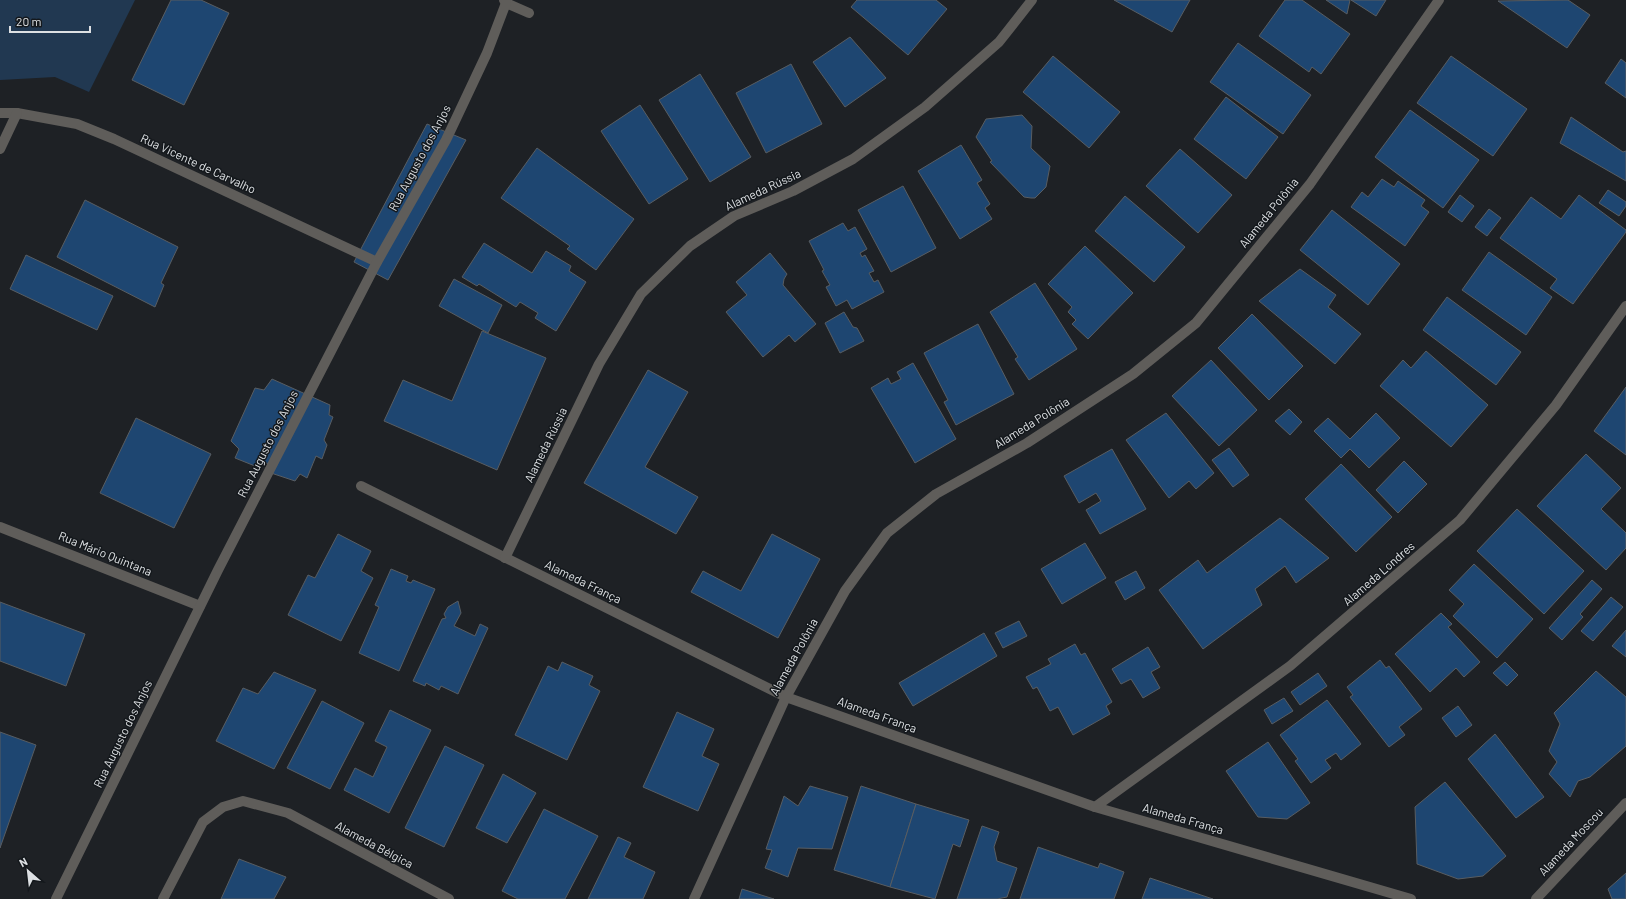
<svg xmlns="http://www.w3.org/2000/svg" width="1626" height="899" viewBox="0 0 1626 899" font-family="Barlow,sans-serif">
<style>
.green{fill:#213851}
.building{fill:#1e4671;stroke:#585d62}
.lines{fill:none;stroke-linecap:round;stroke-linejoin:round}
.minor{stroke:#5f5d5a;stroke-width:10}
.labels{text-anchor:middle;stroke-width:3;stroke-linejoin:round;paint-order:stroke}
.street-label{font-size:12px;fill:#dde0e3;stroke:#14181c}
</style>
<rect width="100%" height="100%" fill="#1e2125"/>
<polygon class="green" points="0,0 135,0 89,92 55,77 0,80"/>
<g class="building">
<polygon points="171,0 201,0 229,13 184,105 132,80"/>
<polygon points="857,0 936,0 947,9 908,55 851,7"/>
<polygon points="1114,0 1190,0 1172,32"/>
<polygon points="1285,0 1302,0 1350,34 1321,74 1312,67 1309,72 1259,36"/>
<polygon points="1326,0 1350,0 1347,14"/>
<polygon points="1351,0 1386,0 1376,16"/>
<polygon points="1568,0 1590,15 1567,48 1498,1"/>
<polygon points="850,37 886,78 845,107 813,62"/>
<polygon points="1238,43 1311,95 1283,134 1210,82"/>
<polygon points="1053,56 1120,112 1089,148 1023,92"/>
<polygon points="1451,56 1527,109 1493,156 1417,103"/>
<polygon points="1621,59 1626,63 1626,98 1605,83"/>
<polygon points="791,64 822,124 766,153 736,93"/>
<polygon points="700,74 751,157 710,182 659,100"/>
<polygon points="1226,97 1278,137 1246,179 1194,139"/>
<polygon points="640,105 688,179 649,204 601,131"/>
<polygon points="1410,110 1479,160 1443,208 1375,157"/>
<polygon points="1022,115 1032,126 1031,148 1050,166 1046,187 1035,198 1031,198 1024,197 990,162 992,161 976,137 986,119"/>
<polygon points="1571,117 1623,152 1626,151 1626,181 1560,143"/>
<polygon points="427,124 466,140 388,280 354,262"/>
<polygon points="961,145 982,180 977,183 990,204 985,208 992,219 960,239 918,171"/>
<polygon points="537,148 634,219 596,270 567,249 570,246 501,198"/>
<polygon points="1180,149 1232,195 1198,233 1146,186"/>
<polygon points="1382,179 1394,187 1398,181 1425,200 1421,206 1429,212 1405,246 1351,207 1362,192 1368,197"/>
<polygon points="903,186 936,248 891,272 858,210"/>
<polygon points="1608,190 1626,202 1626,206 1619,216 1599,203"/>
<polygon points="1460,195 1474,206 1462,222 1448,212"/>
<polygon points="1579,195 1626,230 1626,232 1573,304 1550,288 1557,279 1500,238 1531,197 1561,219"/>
<polygon points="1125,196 1185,247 1154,282 1095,231"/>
<polygon points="85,200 178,247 161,283 164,285 155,307 57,257"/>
<polygon points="1489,209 1501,218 1487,236 1475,227"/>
<polygon points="1332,210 1400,264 1368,305 1300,250"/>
<polygon points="843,223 848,231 855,227 867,249 860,253 862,257 865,255 874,271 869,273 874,282 878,280 884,292 852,309 847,300 836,306 826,287 830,285 822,271 824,270 809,241"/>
<polygon points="484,243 532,273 546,251 571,266 569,271 586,282 556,331 535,318 538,313 520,302 516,307 479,284 477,286 462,277"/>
<polygon points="1085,246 1133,293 1088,339 1072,324 1076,320 1068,312 1072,307 1048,284"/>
<polygon points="1489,252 1552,297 1526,335 1462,290"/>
<polygon points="770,253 787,274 784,279 783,285 816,324 795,342 789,335 763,357 726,312 747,295 736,282"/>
<polygon points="26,255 113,296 97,330 10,289"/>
<polygon points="1300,269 1336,295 1328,307 1361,334 1335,364 1259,301"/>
<polygon points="454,279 502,305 488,333 439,306"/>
<polygon points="1035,283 1077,349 1029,380 1015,359 1018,357 990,312"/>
<polygon points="1447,297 1521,352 1496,385 1423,330"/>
<polygon points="844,312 853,327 857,328 864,341 840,353 825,323"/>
<polygon points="1252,314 1303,366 1269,400 1218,348"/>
<polygon points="978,324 1014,394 956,425 944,402 948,400 924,353"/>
<polygon points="482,331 546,358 497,470 384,421 403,380 452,401"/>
<polygon points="1426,351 1488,405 1451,447 1380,386 1403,360 1411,368"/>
<polygon points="1211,360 1257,410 1219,446 1172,396"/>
<polygon points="913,363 956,439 915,463 871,388 888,378 891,384 901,379 897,372"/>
<polygon points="648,370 688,392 645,467 698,497 676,534 584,483"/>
<polygon points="272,379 330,405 329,415 333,417 324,440 327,445 322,459 316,456 307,478 300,474 295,481 271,473 275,468 261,460 255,466 235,458 239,449 231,441 255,388 264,390"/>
<polygon points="1626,387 1626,455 1594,431"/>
<polygon points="1289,409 1302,422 1290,435 1275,421"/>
<polygon points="1166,413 1214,473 1196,489 1189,481 1169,498 1126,440"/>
<polygon points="1376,413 1400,438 1369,468 1350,449 1341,458 1314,431 1328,418 1350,439"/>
<polygon points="136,418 211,454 174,528 100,493"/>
<polygon points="1229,448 1249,475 1233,487 1212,460"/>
<polygon points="1112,449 1146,509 1100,534 1086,510 1101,501 1096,493 1079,503 1064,476"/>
<polygon points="1586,454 1621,488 1601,509 1626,533 1626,548 1606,570 1537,506"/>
<polygon points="1404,461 1427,484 1398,513 1376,490"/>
<polygon points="1341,464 1392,517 1356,552 1305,499"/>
<polygon points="1517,509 1584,571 1544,614 1477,551"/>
<polygon points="1280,518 1329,558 1296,583 1285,566 1255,589 1262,605 1203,649 1159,590 1198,560 1207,573"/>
<polygon points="338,534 371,551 361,571 373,578 341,641 288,615 308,575 315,578"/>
<polygon points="772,534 820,559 778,638 691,592 703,571 741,591"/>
<polygon points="1085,543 1106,578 1062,604 1041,569"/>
<polygon points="1474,564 1533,619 1497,658 1453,616 1464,604 1449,590"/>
<polygon points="391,569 408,576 406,581 411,583 413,580 435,589 399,671 359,653 379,607 375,605"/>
<polygon points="1136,571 1145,588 1125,600 1115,582"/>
<polygon points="1592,580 1602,589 1580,614 1583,617 1562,640 1549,628"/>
<polygon points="1611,597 1623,607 1593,641 1581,631"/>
<polygon points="458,601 461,613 454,626 475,636 480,624 488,628 458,694 441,686 439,690 426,683 425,686 413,681 442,619 446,618 444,614 448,607"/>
<polygon points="0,602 85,634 66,686 0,661"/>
<polygon points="1441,613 1452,624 1448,627 1480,662 1464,677 1456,668 1430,692 1395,654"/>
<polygon points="1019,621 1027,636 1003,648 995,633"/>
<polygon points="1626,630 1626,657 1612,646"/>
<polygon points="984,633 997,656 913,706 899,683"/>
<polygon points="1075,644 1081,655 1085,653 1112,702 1106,706 1110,714 1073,735 1058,707 1050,711 1037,687 1033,689 1026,677 1051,664 1048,659"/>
<polygon points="1148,647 1160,667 1151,672 1160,688 1143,698 1131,679 1121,684 1112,669"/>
<polygon points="1380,660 1386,668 1389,666 1422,709 1399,727 1405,735 1389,747 1350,697 1353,695 1347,687"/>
<polygon points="562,662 593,676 589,685 600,691 567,760 515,735 548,666 558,671"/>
<polygon points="1505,662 1518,675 1507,686 1493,673"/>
<polygon points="1596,671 1626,697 1626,746 1590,777 1578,781 1570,797 1549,774 1557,762 1549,751 1560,724 1554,713"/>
<polygon points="274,672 316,690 274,769 216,741 243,688 258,694"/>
<polygon points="1318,673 1327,686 1300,705 1291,692"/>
<polygon points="1284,698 1293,711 1272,724 1264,710"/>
<polygon points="1327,700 1361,744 1341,760 1336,753 1325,760 1331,768 1311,783 1295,761 1298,759 1280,735"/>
<polygon points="322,701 364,723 330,789 287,768"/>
<polygon points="1458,706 1472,725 1456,737 1442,718"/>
<polygon points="390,710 431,730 389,813 344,790 355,768 373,777 387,747 375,741"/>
<polygon points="677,712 714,729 702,756 719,764 698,811 643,787"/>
<polygon points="0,732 36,745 0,848"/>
<polygon points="1495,734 1544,797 1516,818 1468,759"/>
<polygon points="1268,742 1310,803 1287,819 1258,817 1226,771"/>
<polygon points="445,746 484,765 444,847 405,828"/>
<polygon points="503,774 536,793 507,843 476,828"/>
<polygon points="1445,782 1506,856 1483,876 1458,879 1417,864 1415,807"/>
<polygon points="810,786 848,797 832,849 798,848 788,877 765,868 772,850 766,849 784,796 798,806"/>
<polygon points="861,786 916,804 890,887 834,870"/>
<polygon points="916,804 969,820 960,847 953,844 935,899 890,887"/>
<polygon points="544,809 598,836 565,899 518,899 502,891"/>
<polygon points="982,826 999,832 994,847 997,861 1017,868 1007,897 997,899 957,899"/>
<polygon points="618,837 631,843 624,857 655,872 643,899 588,899"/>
<polygon points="1038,847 1098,868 1100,863 1124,872 1114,899 1020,899"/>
<polygon points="239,859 286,877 274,899 221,899"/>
<polygon points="1626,873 1626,899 1612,899 1608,889"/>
<polygon points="1150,878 1213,899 1142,899"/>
<polygon points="742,889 774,899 739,899"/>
</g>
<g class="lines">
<g class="minor">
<polyline points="504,0 506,3 529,13"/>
<polyline points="0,113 17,113 77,124 114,139 377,262"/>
<polyline points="0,149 17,113"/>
<polyline points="361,486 786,697 1095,807 1411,899"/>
<polyline points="0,527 200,606"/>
<polyline points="505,558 599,364 641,294 690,246 734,216 793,191 853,159 925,107 999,42 1032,0"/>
<polyline points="1095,807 1290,666 1460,520 1556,405 1626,306"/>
<polyline points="56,899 218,570 377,262 446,140 487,53 506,3"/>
<polyline points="163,899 203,822 223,807 243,801 288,813 449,899"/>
<polyline points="694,899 786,697 845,591 887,533 936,494 1027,443 1133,374 1196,323 1310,184 1439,0"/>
<polyline points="1536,899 1626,803"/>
</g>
</g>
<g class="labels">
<g class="street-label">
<text transform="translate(420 158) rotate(-62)" y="4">Rua Augusto dos Anjos</text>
<text transform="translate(198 164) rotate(25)" y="4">Rua Vicente de Carvalho</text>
<text transform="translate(763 190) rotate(-25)" y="4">Alameda Rússia</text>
<text transform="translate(1269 213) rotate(-51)" y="4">Alameda Polônia</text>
<text transform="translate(1032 423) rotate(-32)" y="4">Alameda Polônia</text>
<text transform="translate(268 444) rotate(-63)" y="4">Rua Augusto dos Anjos</text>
<text transform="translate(546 445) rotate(-64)" y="4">Alameda Rússia</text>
<text transform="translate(105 554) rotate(22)" y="4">Rua Mário Quintana</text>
<text transform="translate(1379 574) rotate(-41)" y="4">Alameda Londres</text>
<text transform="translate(583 582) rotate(26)" y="4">Alameda França</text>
<text transform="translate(794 657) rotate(-61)" y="4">Alameda Polônia</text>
<text transform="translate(877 715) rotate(20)" y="4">Alameda França</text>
<text transform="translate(123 734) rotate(-64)" y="4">Rua Augusto dos Anjos</text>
<text transform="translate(1183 819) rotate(16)" y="4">Alameda França</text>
<text transform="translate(1571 842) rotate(-47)" y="4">Alameda Moscou</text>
<text transform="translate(374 845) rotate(28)" y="4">Alameda Bélgica</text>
</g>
</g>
<g transform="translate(28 871) rotate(332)" stroke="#14181c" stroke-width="3" paint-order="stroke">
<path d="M0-3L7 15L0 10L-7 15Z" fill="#dde0e3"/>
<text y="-6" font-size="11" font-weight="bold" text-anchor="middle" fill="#dde0e3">N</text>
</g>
<path d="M10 26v6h80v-6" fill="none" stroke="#dde0e3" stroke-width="2"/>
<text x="16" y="26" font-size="12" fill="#dde0e3" stroke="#14181c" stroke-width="3" paint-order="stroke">20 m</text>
</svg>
